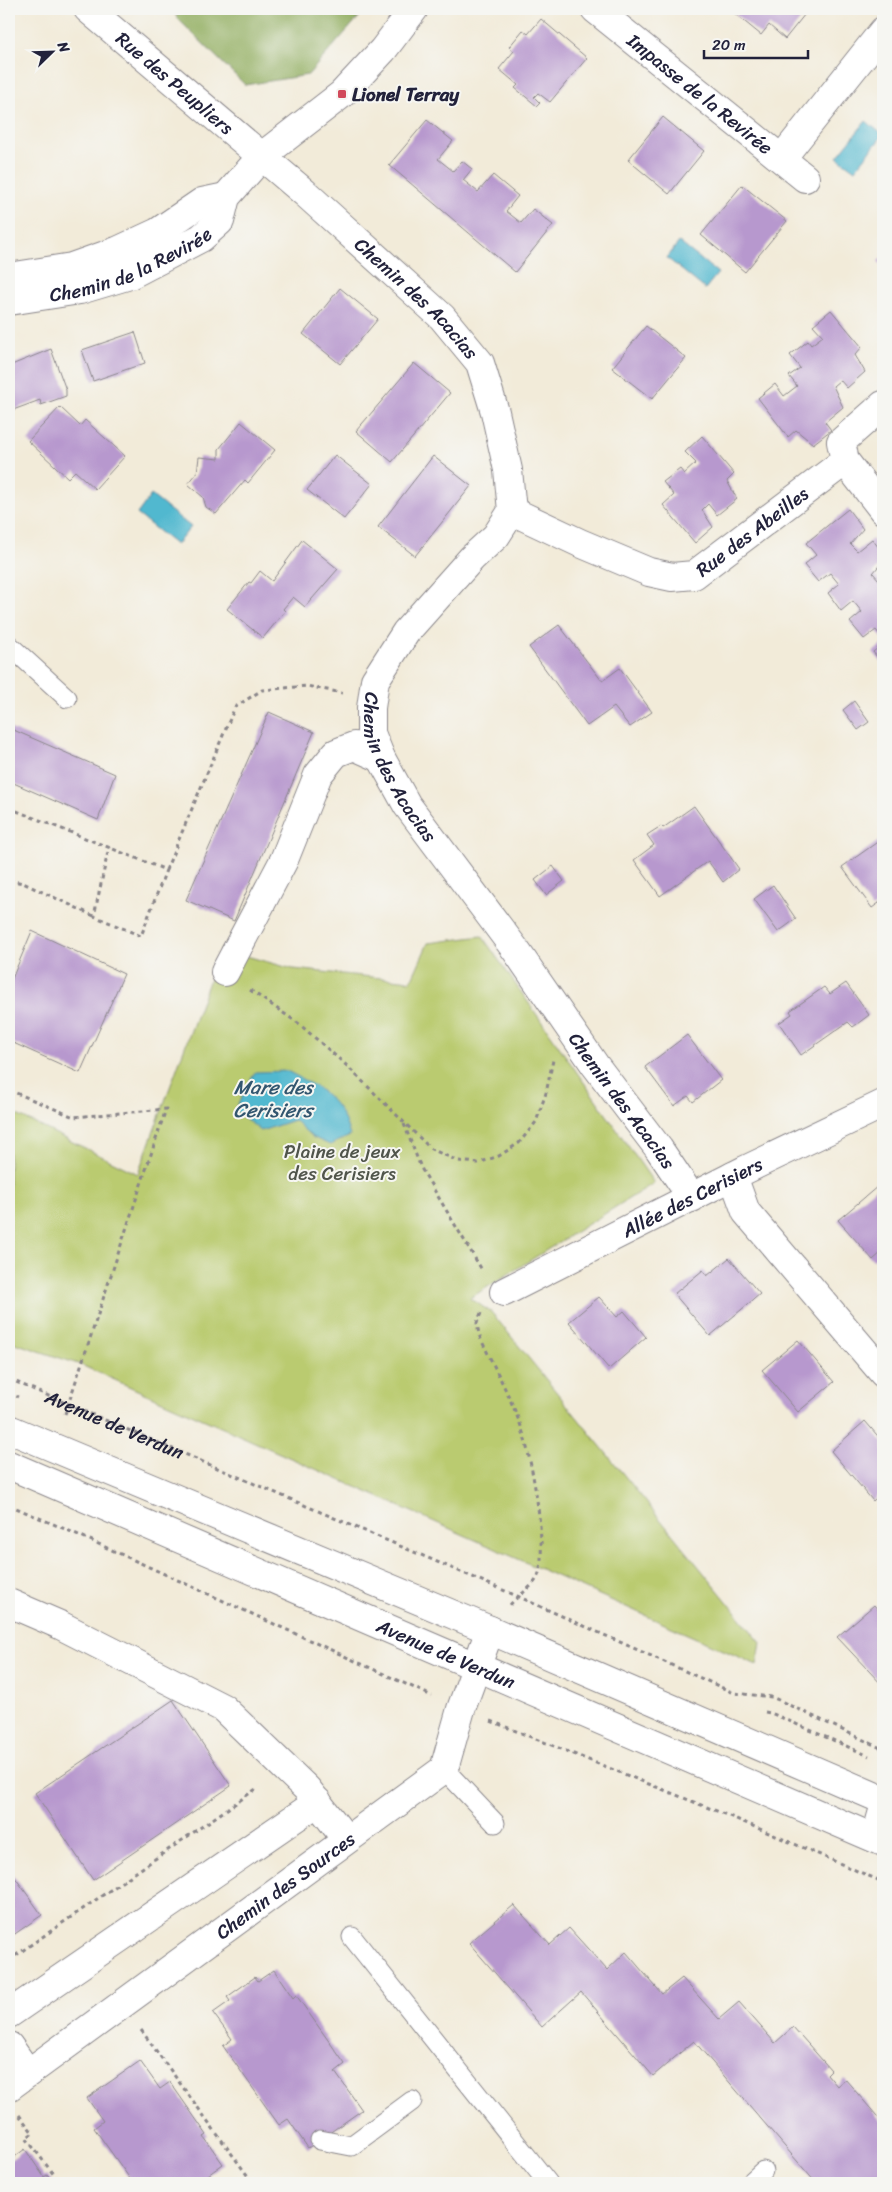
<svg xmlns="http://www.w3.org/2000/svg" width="892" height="2192" viewBox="0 0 892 2192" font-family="Sriracha,sans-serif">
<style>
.green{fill:#bacb6f;stroke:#6e7655}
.forest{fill:#93af62;stroke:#5a684e}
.water{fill:#51b8cf;stroke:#3a6d85}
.building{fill:#b798ce}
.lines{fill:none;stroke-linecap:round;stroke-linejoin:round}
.service-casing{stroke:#8a868a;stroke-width:21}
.minor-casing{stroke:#8a868a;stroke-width:30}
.primary-casing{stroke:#8a868a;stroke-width:30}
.path{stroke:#8a868a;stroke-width:3;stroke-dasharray:4 4;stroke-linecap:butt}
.service{stroke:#fff;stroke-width:19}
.minor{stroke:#fff;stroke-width:28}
.primary{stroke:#fff;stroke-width:28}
.poi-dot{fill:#d1495b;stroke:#f6f6f2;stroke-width:2}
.labels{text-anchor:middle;stroke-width:4;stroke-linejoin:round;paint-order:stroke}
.street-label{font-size:19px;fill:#22223b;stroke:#f6f6f2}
.poi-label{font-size:19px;font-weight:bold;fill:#22223b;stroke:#f6f6f2;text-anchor:start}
.park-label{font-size:19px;fill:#50554b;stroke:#f6f6f2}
.water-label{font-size:20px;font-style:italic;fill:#32566f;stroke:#f6f6f2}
</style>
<rect width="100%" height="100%" fill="#f6f6f2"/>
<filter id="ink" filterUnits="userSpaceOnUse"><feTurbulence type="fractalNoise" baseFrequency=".02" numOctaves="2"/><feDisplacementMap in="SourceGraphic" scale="10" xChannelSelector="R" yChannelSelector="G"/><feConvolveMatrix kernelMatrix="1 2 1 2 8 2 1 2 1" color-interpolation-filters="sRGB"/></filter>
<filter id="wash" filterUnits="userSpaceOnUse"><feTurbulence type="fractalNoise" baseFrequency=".0096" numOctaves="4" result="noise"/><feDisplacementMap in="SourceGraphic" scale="20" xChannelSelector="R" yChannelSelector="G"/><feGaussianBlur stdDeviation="1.12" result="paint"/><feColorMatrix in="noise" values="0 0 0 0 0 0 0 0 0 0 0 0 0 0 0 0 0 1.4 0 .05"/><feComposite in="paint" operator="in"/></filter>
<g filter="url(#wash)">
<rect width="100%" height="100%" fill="#f2ebd9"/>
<polygon class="green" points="482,936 654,1183 470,1298 492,1313 761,1643 757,1665 81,1365 9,1341 9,1111 138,1174 221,949 293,969 411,981 428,943"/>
<polygon class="forest" points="172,9 366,9 308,75 245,85 178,19"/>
<g class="water">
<polygon points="866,121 883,135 855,170 837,157"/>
<polygon points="679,242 718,273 705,289 667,258"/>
<polygon points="151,495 191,527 176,545 137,514"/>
<path d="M287,1071c33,17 53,27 63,65l-20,9 -18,-8 -18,-17 -33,11 -26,-21 20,-38z"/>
</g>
<g id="blocks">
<g class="building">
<polygon points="737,9 809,9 785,39 769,25 761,35 734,13"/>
<polygon points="541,19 587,58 550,102 538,93 534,97 540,103 537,106 515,88 518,85 499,69 514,51 509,47 523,30 528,34"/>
<polygon points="663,117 704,151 669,194 628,160"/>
<polygon points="427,120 453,141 438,159 453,171 462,161 472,169 463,180 478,192 493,175 518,196 506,211 521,223 533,209 553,225 515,272 389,165"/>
<polygon points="742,185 787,221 745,272 701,235"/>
<polygon points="883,257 883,268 878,261"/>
<polygon points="340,288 378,319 340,364 303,334"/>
<polygon points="831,310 862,347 855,355 865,372 847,388 840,380 833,386 843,407 825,422 831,430 813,444 796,430 788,437 758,398 775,384 784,396 797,386 789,376 800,368 790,355 808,341 811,345 823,336 813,325"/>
<polygon points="646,326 686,358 652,399 612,368"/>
<polygon points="135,332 145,363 93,381 82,350"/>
<polygon points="51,349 66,390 66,396 41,405 40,400 13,410 9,400 9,366"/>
<polygon points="414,363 450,393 392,462 356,431"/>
<polygon points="60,407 80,426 85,420 125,456 95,489 75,471 68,478 28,441"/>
<polygon points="241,422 275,450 248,483 245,480 216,514 206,507 203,497 188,484 197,473 199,457 219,459 219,449"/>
<polygon points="702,436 734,474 727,481 737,499 717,515 708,504 702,510 713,527 695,543 663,505 674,495 663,482 680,469 684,474 696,463 685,452"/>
<polygon points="335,455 372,484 344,519 307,490"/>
<polygon points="433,456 471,486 415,556 378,527"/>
<polygon points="848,509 863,529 850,544 857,551 872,539 883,553 883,561 873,573 879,580 883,577 883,639 876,630 864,639 850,622 862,612 853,601 841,611 828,593 839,584 830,573 818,582 804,565 816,555 806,543"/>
<polygon points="302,540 338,569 305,607 293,597 283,609 285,611 263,638 227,609 249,582 251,583 260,571 272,581"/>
<polygon points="559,625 602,681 620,668 652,712 630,727 614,707 587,726 529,647"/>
<polygon points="883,644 883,664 873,652"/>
<polygon points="854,701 869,722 858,730 843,710"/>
<polygon points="269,712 314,732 234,921 186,900"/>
<polygon points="9,728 115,774 98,820 9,781"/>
<polygon points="694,806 739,869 723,882 708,861 660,896 634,860 654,845 647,835 661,826 663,828"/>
<polygon points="883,838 883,900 872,908 842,867"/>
<polygon points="553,866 564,881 546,895 535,880"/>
<polygon points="773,885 796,919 778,932 754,899"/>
<polygon points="32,931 124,974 80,1073 9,1041 9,986"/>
<polygon points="846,983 869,1015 853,1027 848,1022 801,1055 779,1023 792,1014 790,1011 824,987 830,994"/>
<polygon points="687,1035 721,1080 693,1102 688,1096 674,1106 645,1067"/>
<polygon points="878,1186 883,1193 883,1251 873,1260 838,1220"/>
<polygon points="729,1258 760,1294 710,1336 674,1294 703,1270 707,1276"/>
<polygon points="599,1297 617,1317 624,1311 646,1337 609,1369 569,1322"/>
<polygon points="798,1340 834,1382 798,1412 762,1370"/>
<polygon points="865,1421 883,1442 883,1492 873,1501 831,1451"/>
<polygon points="874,1605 883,1616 883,1686 837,1637"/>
<polygon points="173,1700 231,1786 93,1880 35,1793"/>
<polygon points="9,1869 42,1915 9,1938"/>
<polygon points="514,1905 550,1945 569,1928 607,1970 626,1952 662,1994 682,1978 719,2019 739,2002 775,2043 793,2027 831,2070 827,2074 837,2086 845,2079 883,2123 883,2183 816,2183 694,2041 653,2076 581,1992 542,2027 469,1943"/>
<polygon points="274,1970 293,1998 296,1995 345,2064 335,2072 362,2110 308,2148 288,2119 279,2125 223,2046 232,2039 213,2013 230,2001 227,1997 255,1977 258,1981"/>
<polygon points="140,2061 160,2089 170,2082 207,2135 204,2137 223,2164 208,2175 211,2179 205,2183 133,2183 94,2128 103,2121 87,2098"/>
<polygon points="25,2149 44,2177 47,2175 53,2183 9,2183 9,2161"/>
</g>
</g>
</g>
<g filter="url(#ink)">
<use href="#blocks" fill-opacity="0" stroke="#8a868a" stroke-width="1"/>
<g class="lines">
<g class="service-casing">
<g id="service">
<polyline points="9,645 67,698"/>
<polyline points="444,1769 495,1823"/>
<polyline points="871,1837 883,1794"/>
<polyline points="352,1937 548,2183"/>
<polyline points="320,2140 351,2146 412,2101"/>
<polyline points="750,2183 763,2171"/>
</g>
</g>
<g class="minor-casing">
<g id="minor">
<path id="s2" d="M88,9l217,184 137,124 38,46 15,49 13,58 4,41 -16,25 -24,22 -66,74 -31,48 -4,28v25l10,25 26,47 108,144 80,116 64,84 33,49"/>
<path id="s3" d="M595,9l210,169"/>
<polyline points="782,158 883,31"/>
<polyline points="9,277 72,267 117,251 158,232 202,202 226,197"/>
<path id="s4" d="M9,301l71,-11 50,-15 71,-37 19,-17 6,-24 36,-41 80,-62 41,-44 31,-41"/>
<polyline points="845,461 841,442 883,405"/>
<path id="s5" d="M512,511l68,32 69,29 23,5 22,-2 151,-114 38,49"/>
<polyline points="225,972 284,860 318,775 336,753 354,746 381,758"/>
<polyline points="733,1176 746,1212 883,1373"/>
<path id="s6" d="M504,1292l241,-122 138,-66"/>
<polyline points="9,1603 60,1625 223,1708 307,1789 346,1839"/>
<polyline points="9,2014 318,1802"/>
<polyline points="9,2046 28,2073"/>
<path id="s7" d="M9,2087l435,-318 17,-60 29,-79"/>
</g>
</g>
<g class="primary-casing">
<g id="primary">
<polyline points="9,1429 490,1630 883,1800"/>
<path id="s8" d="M9,1465l874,377"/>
</g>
</g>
<g class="path">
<polyline points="9,808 166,870 141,936 94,916 109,847"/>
<polyline points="166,870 235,707 262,690 307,686 342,693"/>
<polyline points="9,880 23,883 94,916"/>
<polyline points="250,990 298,1023 346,1065 431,1149 458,1161 478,1163 499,1156 519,1143 536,1122 546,1093 553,1060"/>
<polyline points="9,1090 74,1117 166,1109 64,1417"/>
<polyline points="404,1124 421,1168 482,1270"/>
<path d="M481,1313l-4,10 2,12c13,28 29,57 40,86 11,26 31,134 18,157 -5,10 -20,18 -27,27"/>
<path id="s1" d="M9,1379l508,217 217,97 38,4 111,52"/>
<polyline points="9,1393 18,1397"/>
<polyline points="9,1505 81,1536 432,1696"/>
<polyline points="765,1712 771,1713 869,1756"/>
<polyline points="491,1721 734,1818 883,1882"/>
<polyline points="9,1960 259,1787"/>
<polyline points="141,2030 253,2183"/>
<polyline points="19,2115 33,2133 26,2138 60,2183"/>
</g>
<use href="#service" class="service"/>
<use href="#minor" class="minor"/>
<use href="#primary" class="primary"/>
</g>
</g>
<rect class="poi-dot" x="337" y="89" width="10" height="10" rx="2.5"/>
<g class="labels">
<g class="street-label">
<text dy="7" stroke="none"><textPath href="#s2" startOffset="114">Rue des Peupliers</textPath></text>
<text dy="7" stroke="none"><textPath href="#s3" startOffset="135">Impasse de la Revirée</textPath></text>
<text dy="7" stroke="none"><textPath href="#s4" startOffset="128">Chemin de la Revirée</textPath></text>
<text dy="7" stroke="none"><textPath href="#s2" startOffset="438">Chemin des Acacias</textPath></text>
<text dy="7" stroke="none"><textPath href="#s5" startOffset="268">Rue des Abeilles</textPath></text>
<text dy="7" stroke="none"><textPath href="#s2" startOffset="994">Chemin des Acacias</textPath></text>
<text dy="7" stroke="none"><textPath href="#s2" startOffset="1399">Chemin des Acacias</textPath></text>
<text dy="7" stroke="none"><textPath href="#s6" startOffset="211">Allée des Cerisiers</textPath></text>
<text dy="7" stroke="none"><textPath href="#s1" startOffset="115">Avenue de Verdun</textPath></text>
<text dy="7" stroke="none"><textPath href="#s8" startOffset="476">Avenue de Verdun</textPath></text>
<text dy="7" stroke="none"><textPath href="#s7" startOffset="342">Chemin des Sources</textPath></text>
</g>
<g class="poi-label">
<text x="352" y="101">Lionel Terray</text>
</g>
<g class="park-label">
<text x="342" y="1158">Plaine de jeux<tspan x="342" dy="22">des Cerisiers</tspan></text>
</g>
<g class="water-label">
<text x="273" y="1094">Mare des<tspan x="273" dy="23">Cerisiers</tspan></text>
</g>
</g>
<rect width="892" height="2192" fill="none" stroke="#f6f6f2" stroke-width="30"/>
<g transform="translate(52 52) rotate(67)" stroke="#f6f6f2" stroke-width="4" paint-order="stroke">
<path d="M0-4L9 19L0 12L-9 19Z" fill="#22223b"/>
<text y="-8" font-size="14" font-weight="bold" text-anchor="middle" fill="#22223b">N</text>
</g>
<path d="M704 50v8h104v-8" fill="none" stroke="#22223b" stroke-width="2.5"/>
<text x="712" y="50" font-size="15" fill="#22223b" stroke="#f6f6f2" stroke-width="4" paint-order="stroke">20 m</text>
</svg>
